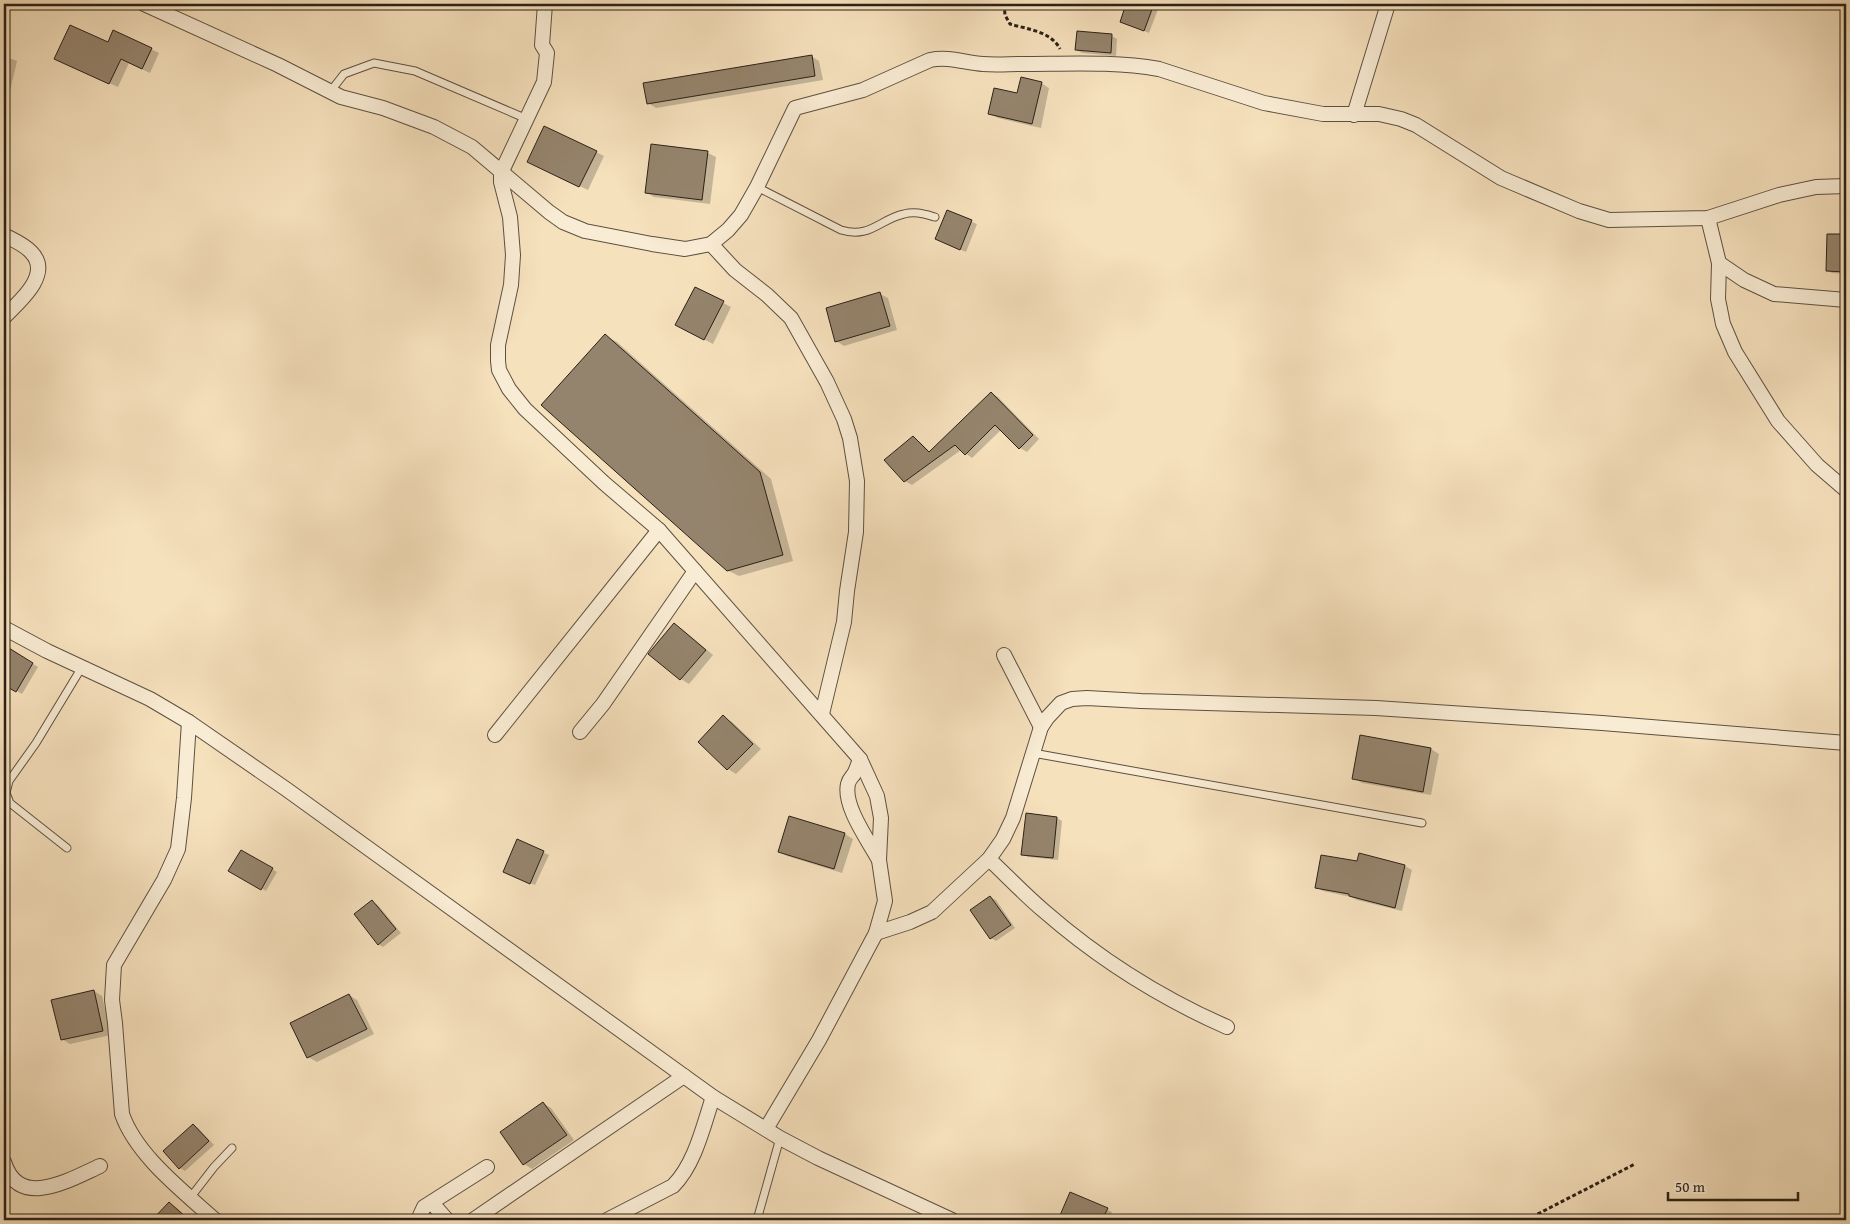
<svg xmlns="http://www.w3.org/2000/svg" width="1850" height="1224" viewBox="0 0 1850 1224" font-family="'Gentium Book Plus',serif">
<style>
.shadow{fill:#0003}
.building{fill:#95846d;stroke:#2b2017}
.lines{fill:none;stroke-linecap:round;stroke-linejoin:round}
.service-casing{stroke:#5e5040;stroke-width:9}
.minor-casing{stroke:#5e5040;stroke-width:16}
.path{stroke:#2b2017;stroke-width:3;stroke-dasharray:4 2.5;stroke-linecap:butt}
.service{stroke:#f9ecd4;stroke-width:7}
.minor{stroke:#f9ecd4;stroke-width:14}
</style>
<rect width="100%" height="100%" fill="#f6e1bd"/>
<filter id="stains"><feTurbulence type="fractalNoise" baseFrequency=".004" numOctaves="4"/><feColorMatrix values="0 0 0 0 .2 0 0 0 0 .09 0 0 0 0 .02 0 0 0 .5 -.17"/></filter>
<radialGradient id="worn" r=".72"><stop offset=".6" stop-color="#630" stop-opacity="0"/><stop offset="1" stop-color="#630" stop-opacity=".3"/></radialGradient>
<g class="shadow">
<polygon points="1128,4 1160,4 1149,33 1121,21"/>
<polygon points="1112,36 1117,39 1116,56 1082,53 1077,50"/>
<polygon points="109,44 151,49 159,53 150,73 129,63 118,87 64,63"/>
<polygon points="4,56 17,61 10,91 4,89"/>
<polygon points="811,56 819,61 823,80 656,108 648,103"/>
<polygon points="1041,83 1049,88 1041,128 998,118 990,114 1018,94"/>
<polygon points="652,146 708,153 716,157 710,204 654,197 646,192"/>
<polygon points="596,152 604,156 588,190 536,166"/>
<polygon points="948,212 977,224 966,252 942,242"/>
<polygon points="1829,235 1846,235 1846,274 1832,273 1827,270"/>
<polygon points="695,288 731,307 713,344 684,329"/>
<polygon points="880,294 888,298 897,330 844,346 836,341"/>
<polygon points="606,336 617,342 771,479 793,561 739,576 727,570"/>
<polygon points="991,393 998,397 1039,439 1027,452 1020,448 1002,429 972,458 961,450 912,485 905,481 886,460 913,438 920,442 930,452"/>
<polygon points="674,625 682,629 713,655 689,684 681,679"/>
<polygon points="5,647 38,667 22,694 4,683"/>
<polygon points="724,717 732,722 761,749 736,774 728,769 700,742"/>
<polygon points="1431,749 1439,754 1431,795 1362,783 1354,778"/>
<polygon points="1027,815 1057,818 1062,821 1058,860 1028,857 1023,854"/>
<polygon points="790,817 845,834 853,839 842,873 787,856 779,851"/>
<polygon points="518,841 549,855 535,885 509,874"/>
<polygon points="241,851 277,872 266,891 230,870"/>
<polygon points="1358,863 1405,866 1412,870 1402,911 1357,900 1351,897 1323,891 1316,887"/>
<polygon points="990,897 996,900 1015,928 996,941 991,938"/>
<polygon points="372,902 378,905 401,933 383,947 378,944"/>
<polygon points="94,991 102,996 111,1035 70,1044 62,1039"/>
<polygon points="349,995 357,1000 374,1034 317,1062 308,1057"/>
<polygon points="543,1103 551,1108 574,1140 532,1169 524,1164"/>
<polygon points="193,1125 198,1128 214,1145 185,1171 180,1168 165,1151"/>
<polygon points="1071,1193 1112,1212 1109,1220 1059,1220"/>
<polygon points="169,1203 177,1208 190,1220 153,1220"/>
<polygon points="59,1217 65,1220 55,1220"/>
</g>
<g class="building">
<polygon points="1126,4 1154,4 1144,31 1120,22"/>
<polygon points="70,25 108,42 113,30 152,48 142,69 121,59 109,84 54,59"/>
<polygon points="1077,31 1112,34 1111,53 1075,50"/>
<polygon points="812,55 815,76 647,104 643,83"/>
<polygon points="1021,77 1042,82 1032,124 988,114 994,88 1017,93"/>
<polygon points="544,126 597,151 579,187 527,162"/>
<polygon points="651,144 708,151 702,200 645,193"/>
<polygon points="947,210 972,220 960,250 935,239"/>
<polygon points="1827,234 1846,234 1846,272 1826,271"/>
<polygon points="695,287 724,301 704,340 675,325"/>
<polygon points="880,292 890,326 835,342 826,308"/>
<polygon points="605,334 760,472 783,555 727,571 541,405"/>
<polygon points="991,392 1033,435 1019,449 995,425 965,455 955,445 904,482 884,460 913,436 929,452"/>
<polygon points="674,623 706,650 680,680 648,654"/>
<polygon points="4,645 33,663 16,692 4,685"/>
<polygon points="723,715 753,744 727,770 698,742"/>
<polygon points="1360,735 1431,748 1423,792 1352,779"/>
<polygon points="1026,813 1057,817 1053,858 1021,855"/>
<polygon points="789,816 845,833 834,869 778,852"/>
<polygon points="517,839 544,851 530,884 503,872"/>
<polygon points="241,850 273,868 261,890 228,871"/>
<polygon points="1359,853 1405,865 1395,908 1349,896 1349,894 1315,888 1321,855 1357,861"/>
<polygon points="990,896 1011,925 990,939 970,910"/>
<polygon points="372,900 396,929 378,945 354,914"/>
<polygon points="94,990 103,1031 61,1040 51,1000"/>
<polygon points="349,994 367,1029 307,1058 290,1023"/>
<polygon points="543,1102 567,1135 523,1165 500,1132"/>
<polygon points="193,1124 209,1141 179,1169 163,1151"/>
<polygon points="1070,1192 1108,1208 1102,1220 1058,1220"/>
<polygon points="169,1202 189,1220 152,1220"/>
</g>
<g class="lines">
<g class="service-casing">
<g id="service">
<polyline points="330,92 344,74 374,63 415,71 527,119"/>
<path d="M757,187l84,43c29,9 39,-11 63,-16 11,-3 20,0 31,3"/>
<polyline points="1033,753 1422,823"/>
<polyline points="67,848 10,803 6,793 9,781 36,743 82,667"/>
<polyline points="190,1198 214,1167 232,1148"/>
<polyline points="757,1220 780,1138"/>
</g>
</g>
<g class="minor-casing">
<g id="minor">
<path d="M144,4l134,61 63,32 42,11 51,19 38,20 77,65 14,10 22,9 67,13 33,5 26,-5 17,-14 13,-15 16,-28 38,-79 68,-18 67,-30c19,-4 35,3 53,4 13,1 26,0 38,0 46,0 93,-3 138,5l105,34 59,11h56l22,5 15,6 85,53 78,33 30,9 99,-2 71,-23 37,-8 30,-1"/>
<polyline points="545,4 542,45 547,53 544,82 501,173 501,182 510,217 513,255 511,285 498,345 498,361 499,370 509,389 525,409 604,483 659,530 860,759 877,796 881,818 879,860 885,901 876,933 819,1040 766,1129"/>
<polyline points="1354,115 1388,4"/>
<polyline points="1708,218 1719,263 1718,299 1723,324 1735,352 1778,421 1817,465 1846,490"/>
<path d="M4,235c9,5 20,9 27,17 22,22 -12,50 -27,65"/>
<polyline points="711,244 735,270 767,295 791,318 827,382 844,419 850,438 857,481 856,532 847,591 844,622 822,714"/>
<polyline points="1719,263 1744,280 1774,294 1846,300"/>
<polyline points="4,628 47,651 150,699 189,722 286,789 713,1097 780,1138 818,1158 952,1220"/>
<polyline points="1004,655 1041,727"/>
<path d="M189,722l-5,76 -6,51 -14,31 -50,85 -2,35 3,23 7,91c14,41 61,77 93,106"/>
<polyline points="580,732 603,704 695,571"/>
<polyline points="495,735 659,530"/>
<path d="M860,759c-2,5 -3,10 -6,15 -2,3 -5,5 -6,10 -5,22 20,56 31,76"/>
<path d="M989,859c18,17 36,36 55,52 55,48 117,87 183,116"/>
<polyline points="876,933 910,922 932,912 989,859 1003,839 1013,818 1041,727 1047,718 1061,703 1072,699 1087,698 1141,701 1376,708 1602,723 1846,743"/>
<path d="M4,1162c15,48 65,18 96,4"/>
<polyline points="432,1203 447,1220"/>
<polyline points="418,1220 424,1207 487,1167"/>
<polyline points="473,1220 684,1076"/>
<path d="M607,1220l66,-34c22,-22 30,-59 40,-89"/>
</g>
</g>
<g class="path">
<path d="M1004,4l1,11 5,9c16,5 41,7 50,25"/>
<polyline points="1526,1220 1635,1164"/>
</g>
<use href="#service" class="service"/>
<use href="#minor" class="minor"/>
</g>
<rect width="1850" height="1224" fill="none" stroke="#f6e1bd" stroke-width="20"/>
<rect x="5" y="5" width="1840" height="1214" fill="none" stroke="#2b2017" stroke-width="2.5"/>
<rect x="10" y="10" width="1830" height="1204" fill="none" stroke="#2b2017"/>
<path d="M1668 1192v8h130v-8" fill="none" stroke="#2b2017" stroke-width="2.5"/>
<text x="1675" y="1192" font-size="15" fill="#2b2017" stroke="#f9ecd4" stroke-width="4" paint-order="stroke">50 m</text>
<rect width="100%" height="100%" filter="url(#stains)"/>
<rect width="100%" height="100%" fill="url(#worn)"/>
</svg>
